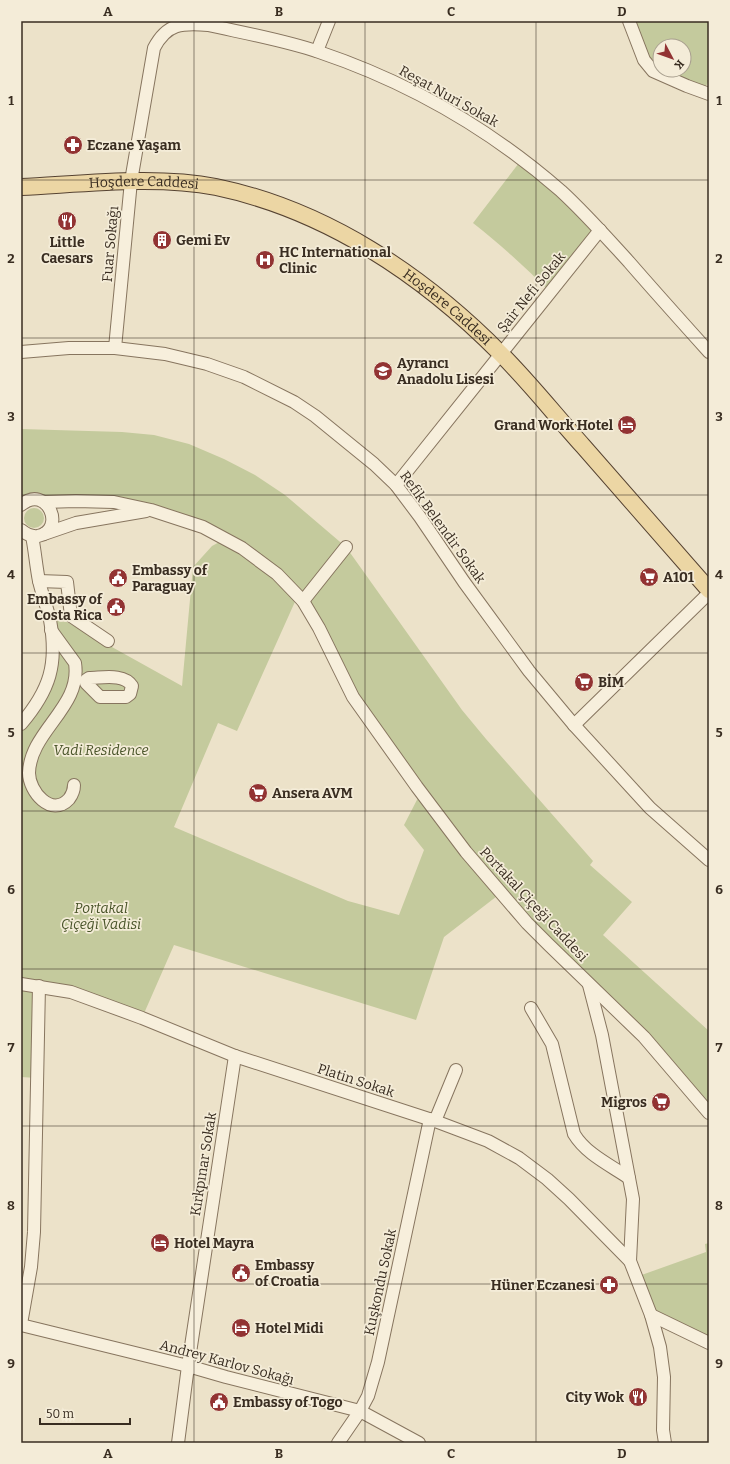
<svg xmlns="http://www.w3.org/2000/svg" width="730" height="1464" viewBox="0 0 730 1464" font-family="Bitter,serif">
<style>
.green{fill:#c4ca9d;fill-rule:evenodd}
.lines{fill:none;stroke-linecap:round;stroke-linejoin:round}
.minor-casing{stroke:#87755f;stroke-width:14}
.major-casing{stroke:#564332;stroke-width:18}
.minor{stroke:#f7efdc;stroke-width:12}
.major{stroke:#ecd6a4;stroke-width:16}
.grid{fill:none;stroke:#392d21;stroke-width:1;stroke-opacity:0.55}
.labels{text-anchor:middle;stroke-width:3.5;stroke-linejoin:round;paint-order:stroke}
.street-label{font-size:14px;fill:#392d21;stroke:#f4ecd8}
.poi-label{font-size:14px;font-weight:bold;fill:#392d21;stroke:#f4ecd8;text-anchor:start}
.park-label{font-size:14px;font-style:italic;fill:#495429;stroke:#f4ecd8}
.neatline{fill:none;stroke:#392d21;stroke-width:1.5}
.grid-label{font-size:13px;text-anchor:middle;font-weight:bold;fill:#392d21}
</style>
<rect width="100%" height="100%" fill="#ece2c9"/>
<g class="green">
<path d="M629,21h80v59l-6,12 -50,-21zM660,46h24v24h-24z"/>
<path d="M522,159l78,71 -50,62c-25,-25 -50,-48 -77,-69z"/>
<path d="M21,429l101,3 32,3 35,9 35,15 31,16 30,20 61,52 116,163 24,29 107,122 -3,4 42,37 -29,33 106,96v82l-208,-220 -57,44 -28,83 -242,-75 -32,73 -103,-32 -2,92 -16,-1v-353l25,-39 4,-65 17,2 115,64 11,-119 19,-21 15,-8 -95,-32 -111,-1zM298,595l55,102 68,95 -17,33 20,25 -25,65 -51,-14 -174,-74 44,-104 19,8z"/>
<circle cx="34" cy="518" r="10"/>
<polygon points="709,1243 709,1343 651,1315 636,1277 706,1252 705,1244"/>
</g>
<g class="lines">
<g class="minor-casing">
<g id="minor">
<polyline points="629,21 644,60 653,71 687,86 709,94"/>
<polyline points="317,51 329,21"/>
<path d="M115,348l16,-167 23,-133c13,-25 28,-25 54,-23 36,8 76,15 111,27 89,30 171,77 242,139 24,22 46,47 68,71 26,30 53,60 80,90"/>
<polyline points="21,352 69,348 115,348 165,354 207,364 244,377 294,402 315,416 374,464 396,485 420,517 464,582 529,671 574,725 650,808 709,860"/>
<polyline points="396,485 600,230"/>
<polyline points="44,502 76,501 114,502 151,510 203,527 242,548 277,574 303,601 319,628 353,697 417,787 466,852 527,923 549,945 644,1037 709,1113"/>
<path d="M21,505c26,-22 46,25 17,31 -6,1 -12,-2 -17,-6"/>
<polyline points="44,534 76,523 146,511"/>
<polyline points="39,581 67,582 71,616 108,641"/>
<polyline points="303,601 346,547"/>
<path d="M51,630l24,33c7,44 -45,68 -46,110 0,18 22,45 40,26 3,-4 5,-8 5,-14"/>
<path d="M89,678c13,0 35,-5 43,8l-2,8 -4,3h-26l-14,-14v-3z"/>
<path d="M21,724c29,-34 37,-60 29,-104 -3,-13 -8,-26 -11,-39 -3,-15 -4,-30 -7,-45"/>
<polyline points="574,725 709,593"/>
<polyline points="21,984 71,992 142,1018 235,1056 435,1121 488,1141 519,1158 547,1179 569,1199 630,1261"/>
<polyline points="589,985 602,1035 633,1199 630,1261 651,1315 660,1347 664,1377 663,1430 665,1443"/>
<path d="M531,1008l21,36 22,90c12,20 36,31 55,44"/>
<polyline points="435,1121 456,1070"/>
<polyline points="651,1315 709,1343"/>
<polyline points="21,1324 31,1267 34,1232 39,986"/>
<polyline points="21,1325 188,1366 226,1377 360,1411 419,1443"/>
<polyline points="178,1443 188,1366 235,1056"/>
<polyline points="338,1443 360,1411 368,1396 378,1362 430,1119"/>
</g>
</g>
<g class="major-casing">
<g id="major">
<path id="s1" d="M21,187c61,-3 135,-12 195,0 110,23 207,88 285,167 29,29 55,62 82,92 42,48 84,96 126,144"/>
</g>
</g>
<use href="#minor" class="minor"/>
<use href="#major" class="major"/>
</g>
<path class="grid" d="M194,21v1422M365,21v1422M536,21v1422M21,180h688M21,338h688M21,495h688M21,653h688M21,811h688M21,969h688M21,1126h688M21,1284h688"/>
<defs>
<g id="pharmacy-disc" transform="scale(1)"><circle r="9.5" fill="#923333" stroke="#f4ecd8"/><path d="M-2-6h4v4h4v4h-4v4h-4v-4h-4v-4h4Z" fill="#fff"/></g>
<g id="restaurant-disc" transform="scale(1)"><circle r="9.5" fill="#923333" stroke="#f4ecd8"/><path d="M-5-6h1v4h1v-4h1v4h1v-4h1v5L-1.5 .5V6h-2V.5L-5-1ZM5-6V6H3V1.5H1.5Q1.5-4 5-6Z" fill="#fff"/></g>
<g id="building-disc" transform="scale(1)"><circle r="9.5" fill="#923333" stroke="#f4ecd8"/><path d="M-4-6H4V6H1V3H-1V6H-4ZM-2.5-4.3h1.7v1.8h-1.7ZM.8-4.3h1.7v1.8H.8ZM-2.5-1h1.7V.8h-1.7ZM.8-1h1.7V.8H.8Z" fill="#fff"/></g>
<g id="hospital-disc" transform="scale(1)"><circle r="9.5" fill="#923333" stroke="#f4ecd8"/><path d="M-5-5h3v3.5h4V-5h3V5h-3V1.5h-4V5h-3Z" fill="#fff"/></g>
<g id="school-disc" transform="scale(1)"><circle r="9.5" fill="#923333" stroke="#f4ecd8"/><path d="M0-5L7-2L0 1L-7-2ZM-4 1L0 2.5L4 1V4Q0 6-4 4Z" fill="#fff"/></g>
<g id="hotel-disc" transform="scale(1)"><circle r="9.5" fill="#923333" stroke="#f4ecd8"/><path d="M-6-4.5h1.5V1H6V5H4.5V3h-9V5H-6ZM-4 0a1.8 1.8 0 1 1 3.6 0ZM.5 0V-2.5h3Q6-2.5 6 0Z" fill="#fff"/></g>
<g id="supermarket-disc" transform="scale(1)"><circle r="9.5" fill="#923333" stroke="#f4ecd8"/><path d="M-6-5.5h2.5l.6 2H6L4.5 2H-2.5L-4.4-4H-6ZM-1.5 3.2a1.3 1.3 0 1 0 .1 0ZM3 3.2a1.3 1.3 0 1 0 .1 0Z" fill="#fff"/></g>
<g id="civic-disc" transform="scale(1)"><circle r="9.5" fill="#923333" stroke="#f4ecd8"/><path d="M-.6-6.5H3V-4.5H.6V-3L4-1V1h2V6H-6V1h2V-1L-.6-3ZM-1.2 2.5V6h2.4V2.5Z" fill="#fff"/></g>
</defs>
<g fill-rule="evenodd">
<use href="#pharmacy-disc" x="73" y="145"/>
<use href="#restaurant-disc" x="67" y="221"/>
<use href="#building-disc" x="162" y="240"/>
<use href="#hospital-disc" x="265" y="260"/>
<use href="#school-disc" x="383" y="371"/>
<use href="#hotel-disc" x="627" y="425"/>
<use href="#supermarket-disc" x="649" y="577"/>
<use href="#civic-disc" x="118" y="578"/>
<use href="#civic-disc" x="116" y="607"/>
<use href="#supermarket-disc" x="584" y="682"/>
<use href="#supermarket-disc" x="258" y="793"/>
<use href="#supermarket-disc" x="661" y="1102"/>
<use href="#hotel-disc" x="160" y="1243"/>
<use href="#civic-disc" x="241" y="1273"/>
<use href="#pharmacy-disc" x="609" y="1285"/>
<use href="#hotel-disc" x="241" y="1328"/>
<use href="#restaurant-disc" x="638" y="1397"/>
<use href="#civic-disc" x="219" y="1402"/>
</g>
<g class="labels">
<g class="street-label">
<text transform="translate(449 96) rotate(29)" y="5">Reşat Nuri Sokak</text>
<text dy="5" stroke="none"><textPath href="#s1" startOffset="123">Hoşdere Caddesi</textPath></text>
<text transform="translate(110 244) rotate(-85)" y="5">Fuar Sokağı</text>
<text transform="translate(531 292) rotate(-51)" y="5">Şair Nefi Sokak</text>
<text dy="5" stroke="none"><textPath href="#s1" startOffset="459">Hoşdere Caddesi</textPath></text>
<text transform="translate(443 527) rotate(54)" y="5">Refik Belendir Sokak</text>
<text transform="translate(534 904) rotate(47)" y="5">Portakal Çiçeği Caddesi</text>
<text transform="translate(356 1080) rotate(18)" y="5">Platin Sokak</text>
<text transform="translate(203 1164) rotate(-81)" y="5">Kırkpınar Sokak</text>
<text transform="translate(380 1282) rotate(-78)" y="5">Kuşkondu Sokak</text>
<text transform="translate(227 1362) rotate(15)" y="5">Andrey Karlov Sokağı</text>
</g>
<g class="poi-label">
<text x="87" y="150">Eczane Yaşam</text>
<text x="176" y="245">Gemi Ev</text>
<text x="67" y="247" text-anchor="middle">Little<tspan x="67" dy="16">Caesars</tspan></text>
<text x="279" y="257">HC International<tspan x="279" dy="16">Clinic</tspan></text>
<text x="397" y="368">Ayrancı<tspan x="397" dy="16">Anadolu Lisesi</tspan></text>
<text x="613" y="430" text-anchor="end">Grand Work Hotel</text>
<text x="132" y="575">Embassy of<tspan x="132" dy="16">Paraguay</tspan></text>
<text x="663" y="582">A101</text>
<text x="102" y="604" text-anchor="end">Embassy of<tspan x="102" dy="16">Costa Rica</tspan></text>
<text x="598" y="687">BİM</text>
<text x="272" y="798">Ansera AVM</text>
<text x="647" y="1107" text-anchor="end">Migros</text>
<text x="174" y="1248">Hotel Mayra</text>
<text x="255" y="1270">Embassy<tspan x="255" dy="16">of Croatia</tspan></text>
<text x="595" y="1290" text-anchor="end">Hüner Eczanesi</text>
<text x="255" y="1333">Hotel Midi</text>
<text x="624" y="1402" text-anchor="end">City Wok</text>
<text x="233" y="1407">Embassy of Togo</text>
</g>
<g class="park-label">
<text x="101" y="755">Vadi Residence</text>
<text x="101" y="913">Portakal<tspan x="101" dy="16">Çiçeği Vadisi</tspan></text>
</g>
</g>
<rect width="730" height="1464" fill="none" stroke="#f4ecd8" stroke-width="44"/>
<g transform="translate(672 58) rotate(131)"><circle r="19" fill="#f4ecd8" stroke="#a9a08f"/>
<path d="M0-3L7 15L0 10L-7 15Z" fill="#923333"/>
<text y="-6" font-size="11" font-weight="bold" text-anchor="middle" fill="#392d21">K</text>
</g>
<path d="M40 1418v6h90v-6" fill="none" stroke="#392d21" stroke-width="2"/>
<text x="46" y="1418" font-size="12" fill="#392d21" stroke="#f4ecd8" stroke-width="3" paint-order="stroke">50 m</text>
<rect x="22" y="22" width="686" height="1420" class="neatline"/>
<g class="grid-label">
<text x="108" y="16">A</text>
<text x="279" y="16">B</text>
<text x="451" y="16">C</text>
<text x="622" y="16">D</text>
<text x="11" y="105">1</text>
<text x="719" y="105">1</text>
<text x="11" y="263">2</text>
<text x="719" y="263">2</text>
<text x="11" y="421">3</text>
<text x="719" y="421">3</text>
<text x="11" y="579">4</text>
<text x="719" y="579">4</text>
<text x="11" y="737">5</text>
<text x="719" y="737">5</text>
<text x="11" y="894">6</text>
<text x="719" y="894">6</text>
<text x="11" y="1052">7</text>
<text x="719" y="1052">7</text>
<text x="11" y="1210">8</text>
<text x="719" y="1210">8</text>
<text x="11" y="1368">9</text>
<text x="719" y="1368">9</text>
<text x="108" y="1458">A</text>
<text x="279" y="1458">B</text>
<text x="451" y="1458">C</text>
<text x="622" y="1458">D</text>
</g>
</svg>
